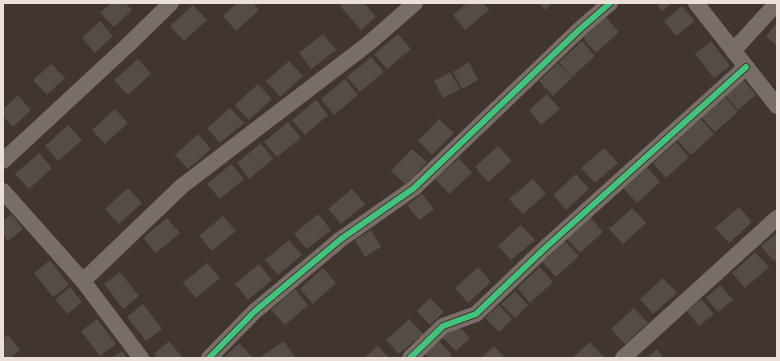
<svg xmlns="http://www.w3.org/2000/svg" width="780" height="361" viewBox="0 0 780 361" font-family="Barlow,sans-serif">
<style>
.building{fill:#544c47}
.lines{fill:none;stroke-linecap:round;stroke-linejoin:round}
.minor{stroke:#776e6a;stroke-width:16}
.cycleway-casing{stroke:#473228;stroke-width:8}
.cycleway{stroke:#40c37c;stroke-width:6}
</style>
<rect width="100%" height="100%" fill="#40352f"/>
<g class="building">
<polygon points="111,3 125,3 132,10 114,27 100,13"/>
<polygon points="237,3 253,3 259,10 236,31 223,16"/>
<polygon points="344,3 364,3 376,17 361,30 340,6"/>
<polygon points="467,3 483,3 489,10 465,30 453,15"/>
<polygon points="539,3 553,3 545,10"/>
<polygon points="656,3 672,3 662,11"/>
<polygon points="193,5 207,20 184,41 170,26"/>
<polygon points="682,6 695,21 676,36 664,21"/>
<polygon points="606,17 619,32 596,53 583,38"/>
<polygon points="100,21 113,36 95,53 82,38"/>
<polygon points="777,23 777,46 766,36"/>
<polygon points="323,34 336,50 311,69 299,53"/>
<polygon points="398,34 411,49 387,69 374,54"/>
<polygon points="582,41 595,56 572,77 559,62"/>
<polygon points="711,41 730,66 714,78 695,54"/>
<polygon points="371,57 384,72 360,92 347,77"/>
<polygon points="138,59 151,74 128,95 114,80"/>
<polygon points="289,61 303,76 280,97 266,81"/>
<polygon points="469,62 478,80 462,89 453,72"/>
<polygon points="558,63 572,78 553,96 539,81"/>
<polygon points="51,64 65,78 47,95 33,80"/>
<polygon points="450,72 460,89 443,98 434,81"/>
<polygon points="345,79 358,95 334,115 321,99"/>
<polygon points="743,79 756,95 738,110 725,95"/>
<polygon points="258,84 272,99 249,120 235,105"/>
<polygon points="547,94 560,109 541,125 529,110"/>
<polygon points="18,95 31,110 13,127 3,116 3,109"/>
<polygon points="725,97 738,112 715,132 701,117"/>
<polygon points="316,100 328,115 305,135 292,120"/>
<polygon points="230,108 244,123 220,143 207,128"/>
<polygon points="115,109 128,123 105,144 92,130"/>
<polygon points="439,119 454,133 432,155 418,141"/>
<polygon points="701,119 714,134 691,155 677,140"/>
<polygon points="288,122 301,138 277,157 264,142"/>
<polygon points="68,125 82,140 58,161 45,146"/>
<polygon points="198,134 211,149 188,169 175,155"/>
<polygon points="676,142 689,157 666,178 653,163"/>
<polygon points="261,143 273,159 249,179 237,163"/>
<polygon points="498,146 512,161 488,182 475,167"/>
<polygon points="604,148 618,163 595,183 581,168"/>
<polygon points="412,149 427,162 406,185 391,171"/>
<polygon points="39,153 52,168 29,189 15,174"/>
<polygon points="459,158 472,173 449,194 435,179"/>
<polygon points="231,164 244,179 220,199 207,184"/>
<polygon points="647,167 660,182 637,203 623,188"/>
<polygon points="576,174 589,189 566,210 553,195"/>
<polygon points="533,179 546,194 523,214 509,199"/>
<polygon points="128,188 142,203 119,224 105,209"/>
<polygon points="352,189 365,204 341,224 328,209"/>
<polygon points="422,194 434,209 419,220 407,205"/>
<polygon points="739,207 752,222 729,243 715,228"/>
<polygon points="632,208 646,223 623,244 609,229"/>
<polygon points="11,214 23,229 8,241 3,235 3,221"/>
<polygon points="318,214 331,230 307,249 294,234"/>
<polygon points="223,216 236,231 212,251 199,236"/>
<polygon points="590,217 603,232 580,253 566,238"/>
<polygon points="167,218 180,233 156,253 143,238"/>
<polygon points="521,225 535,240 511,260 498,246"/>
<polygon points="371,230 381,247 365,257 355,240"/>
<polygon points="777,233 777,259 774,261 761,246"/>
<polygon points="289,240 302,255 278,275 265,260"/>
<polygon points="565,241 579,256 556,277 542,262"/>
<polygon points="755,252 769,267 745,288 732,273"/>
<polygon points="50,260 69,285 53,297 34,273"/>
<polygon points="207,263 220,278 196,298 183,283"/>
<polygon points="259,264 272,280 248,300 235,284"/>
<polygon points="478,267 491,282 468,303 455,288"/>
<polygon points="540,267 553,282 530,303 517,288"/>
<polygon points="323,268 336,283 313,304 300,289"/>
<polygon points="120,272 139,296 123,309 104,284"/>
<polygon points="663,278 677,293 653,314 640,299"/>
<polygon points="720,285 733,300 718,312 706,298"/>
<polygon points="70,287 82,302 67,314 55,299"/>
<polygon points="295,289 308,305 285,325 271,310"/>
<polygon points="515,291 528,305 515,318 501,304"/>
<polygon points="430,298 444,312 430,325 417,311"/>
<polygon points="701,299 714,314 699,326 687,311"/>
<polygon points="143,304 162,329 146,341 127,317"/>
<polygon points="499,305 512,319 499,332 485,318"/>
<polygon points="634,308 648,323 625,344 611,329"/>
<polygon points="97,319 116,344 100,356 81,331"/>
<polygon points="409,319 423,334 399,354 386,340"/>
<polygon points="456,323 470,338 456,351 442,337"/>
<polygon points="8,335 20,350 10,358 3,358 3,339"/>
<polygon points="169,341 183,358 157,358 154,354"/>
<polygon points="284,341 295,358 259,358"/>
<polygon points="439,341 452,355 449,358 429,358 425,354"/>
<polygon points="590,342 604,357 572,358"/>
<polygon points="239,343 253,358 223,358"/>
<polygon points="378,346 389,358 364,358"/>
<polygon points="494,346 505,358 481,358"/>
<polygon points="657,349 664,358 647,358"/>
<polygon points="122,351 127,358 112,358"/>
</g>
<g class="lines">
<g class="minor">
<polyline points="696,3 777,106"/>
<polyline points="733,51 777,3"/>
<polyline points="3,161 128,45 171,3"/>
<polyline points="3,191 83,281 141,358"/>
<polyline points="83,281 182,186 368,44 415,3"/>
<polyline points="209,358 254,312 341,239 414,188 579,30 610,3"/>
<polyline points="410,358 443,326 476,314 544,249 746,67"/>
<polyline points="623,358 777,218"/>
</g>
<g class="cycleway-casing">
<g id="cycleway">
<polyline points="209,358 254,312 341,239 414,188 579,30 610,3"/>
<polyline points="410,358 443,326 476,314 544,249 746,67"/>
</g>
</g>
<use href="#cycleway" class="cycleway"/>
</g>
<rect width="780" height="361" fill="none" stroke="#ecded8" stroke-width="8"/>
</svg>
